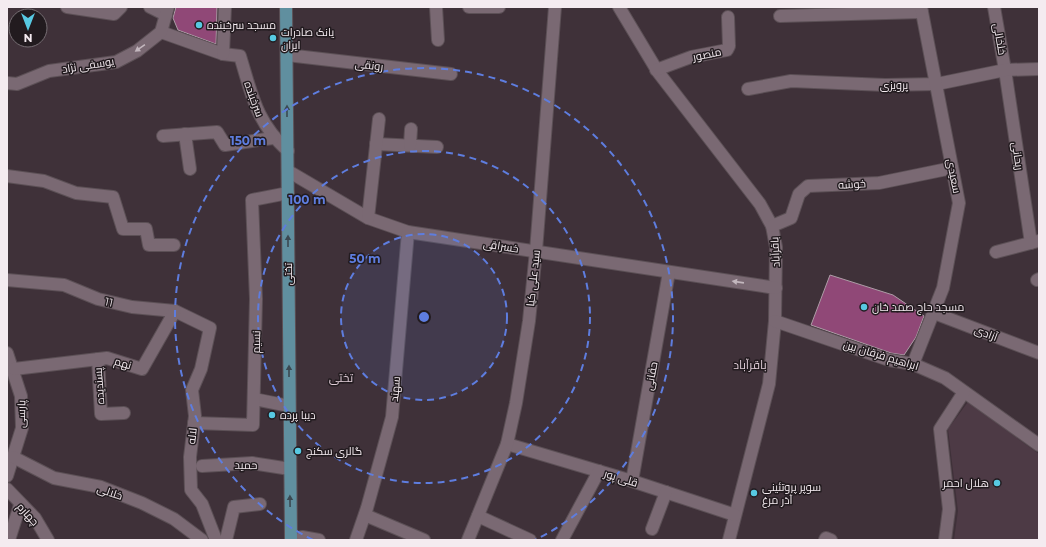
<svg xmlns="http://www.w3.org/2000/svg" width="1046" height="547" viewBox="0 0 1046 547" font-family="Montserrat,Cairo,sans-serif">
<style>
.built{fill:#4d3a45}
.building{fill:#904877;stroke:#ad9ca6}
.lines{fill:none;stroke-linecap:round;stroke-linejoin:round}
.minor-casing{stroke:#5c5056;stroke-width:14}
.primary-casing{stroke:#5c5056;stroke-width:14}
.minor{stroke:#7a6973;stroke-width:12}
.primary{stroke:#608f9f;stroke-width:12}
.oneway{fill:#c3b7be}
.oneway2{fill:#3b4952}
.ring{fill:none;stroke:#5e7ddf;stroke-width:2;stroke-dasharray:7 5}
.poi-dot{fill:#57c9e2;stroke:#221b1f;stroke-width:1.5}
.labels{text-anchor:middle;stroke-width:3;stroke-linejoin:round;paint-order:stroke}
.poi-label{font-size:11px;fill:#f4ebf0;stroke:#221b1f;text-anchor:start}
.street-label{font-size:11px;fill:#f4ebf0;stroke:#221b1f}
.neighbourhood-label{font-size:12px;fill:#dfccd7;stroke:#221b1f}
.centre{fill:#5e7ddf;stroke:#221b1f;stroke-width:2}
.ring-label{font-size:12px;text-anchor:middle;font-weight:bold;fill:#5e7ddf;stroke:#221b1f;stroke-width:3;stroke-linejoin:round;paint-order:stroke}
</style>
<rect width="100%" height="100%" fill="#3f3139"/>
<polygon class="built" points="968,402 1039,454 1039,540 954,540 958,511 948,429"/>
<g class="building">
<polygon points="176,7 217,7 216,44 178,30 173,18"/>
<polygon points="830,275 893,295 924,316 916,337 904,355 891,353 811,325"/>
</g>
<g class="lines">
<g class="minor-casing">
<g id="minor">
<polyline points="67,7 114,14 121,7"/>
<polyline points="150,7 166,15"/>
<polyline points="436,7 438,40"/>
<polyline points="469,7 499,7"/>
<polyline points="619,7 658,72 760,204 772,226 776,247 775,321 769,384 729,540"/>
<polyline points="994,7 1005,70 1031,243"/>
<polyline points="780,16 922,12"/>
<path d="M161,32l62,22 17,2c12,39 16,66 48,95"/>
<polyline points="223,54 225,7"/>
<polyline points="287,55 451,74"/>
<polyline points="656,70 691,57 727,50 729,46 728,17"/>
<polyline points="7,83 17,84 49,71 116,62 137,51 161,32 168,7"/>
<polyline points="748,89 791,81 885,85 937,84 1005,70 1039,69"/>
<polyline points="185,134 190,169"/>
<polyline points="163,136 217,132 225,145 273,138"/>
<polyline points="376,144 437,147"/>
<polyline points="410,145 411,129"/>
<polyline points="288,171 368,218 408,232 776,288"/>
<polyline points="7,176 44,181 76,193 113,197 123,229 146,229 149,245 174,245"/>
<polyline points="368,218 379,119"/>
<polyline points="772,226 791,218 799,194 808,186 879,183 952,168"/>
<polyline points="996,252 1038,241"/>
<polyline points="7,280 64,285 98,299 132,307 175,311 210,328 201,369 192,390 195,416 190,457 191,490 202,504 216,540"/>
<polyline points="1037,280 1039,279"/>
<polyline points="934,313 1039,353"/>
<polyline points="775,321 889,360 913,364 945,378 1039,445"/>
<polyline points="7,353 21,396 22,428 7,476"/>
<polyline points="98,359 101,414 124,413"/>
<polyline points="913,364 943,288 959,203 921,7"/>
<polyline points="14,369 107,358 142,369 175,311"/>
<polyline points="254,399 289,406"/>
<polyline points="194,423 253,425 256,299 252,200 288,193"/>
<polyline points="507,444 632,481 735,515"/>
<polyline points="13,457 54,478 101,487 142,503 174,519 202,540"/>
<polyline points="202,466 252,463 290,469"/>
<polyline points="632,481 669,272"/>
<polyline points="7,489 35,518 48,540"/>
<polyline points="365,515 424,540"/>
<polyline points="478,516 530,540"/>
<polyline points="652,529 666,492"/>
<polyline points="302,537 319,540"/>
<polyline points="9,540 20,505"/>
<polyline points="226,540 234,507 260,504"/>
<polyline points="356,540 367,508 392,417 408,232"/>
<polyline points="468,540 507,444 516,403 529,321 536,251 555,7"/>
<polyline points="562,540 599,471"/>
<polyline points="825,540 826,538 831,540"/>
<polyline points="945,540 949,509 940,429 964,392"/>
</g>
</g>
<g class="primary-casing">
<polyline id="primary" points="286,7 291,540"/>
</g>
<use href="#minor" class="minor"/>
<use href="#primary" class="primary"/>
</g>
<defs><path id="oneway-solid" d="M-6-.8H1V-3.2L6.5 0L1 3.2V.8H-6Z"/></defs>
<g class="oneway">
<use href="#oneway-solid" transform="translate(140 48) rotate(145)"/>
<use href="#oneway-solid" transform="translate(738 282) rotate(-172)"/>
</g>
<g class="oneway2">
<use href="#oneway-solid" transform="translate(287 111) rotate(-90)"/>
<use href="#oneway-solid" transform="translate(288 241) rotate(-90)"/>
<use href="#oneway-solid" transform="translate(289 371) rotate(-90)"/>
<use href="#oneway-solid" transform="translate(290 501) rotate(-91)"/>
</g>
<circle cx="424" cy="317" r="83" fill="#5e7ddf" fill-opacity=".12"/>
<g class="ring">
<circle cx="424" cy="317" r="83"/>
<circle cx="424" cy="317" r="166"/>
<path d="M313 540A249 249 0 1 1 535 540"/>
</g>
<g class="poi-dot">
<circle cx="199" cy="25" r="4"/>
<circle cx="273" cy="38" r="4"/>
<circle cx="864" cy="307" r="4"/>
<circle cx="272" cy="415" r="4"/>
<circle cx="298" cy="451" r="4"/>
<circle cx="997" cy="483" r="4"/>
<circle cx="754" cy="493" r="4"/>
</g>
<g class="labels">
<g class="poi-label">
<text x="207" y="29">مسجد سرخبنده</text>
<text x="281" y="36">یانک صادرات<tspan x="281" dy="13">ایران</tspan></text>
<text x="872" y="311">مسجد حاج صمد خان</text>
<text x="280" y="419">دیبا پرده</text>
<text x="306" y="455">گالری سکنج</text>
<text x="989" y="487" text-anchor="end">هلال احمر</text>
<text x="762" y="491">سوپر پروتئینی<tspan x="762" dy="13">آذر مرغ</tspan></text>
</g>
<g class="street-label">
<text transform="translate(1000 39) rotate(80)" y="4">خلخالی</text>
<text transform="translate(707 54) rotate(-11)" y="4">منصور</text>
<text transform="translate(88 65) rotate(-9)" y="4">یوسفی نژاد</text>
<text transform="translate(369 65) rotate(6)" y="4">رونقی</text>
<text x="894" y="89">پرویزی</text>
<text transform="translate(254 99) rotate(70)" y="4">سرخبنده</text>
<text transform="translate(1018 156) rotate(82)" y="4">ریحانی</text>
<text transform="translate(954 176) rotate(79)" y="4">سعیدی</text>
<text transform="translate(852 184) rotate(-3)" y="4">خوشه</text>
<text transform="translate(501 246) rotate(9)" y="4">خسراقی</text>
<text transform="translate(775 252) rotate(-93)" y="4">باقرآباد</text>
<text transform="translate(288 274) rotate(-90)" y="4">تختی</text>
<text transform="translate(533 278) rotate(-84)" y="4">سید علی کیا</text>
<text transform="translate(109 302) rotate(12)" y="4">11</text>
<text transform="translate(986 333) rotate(21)" y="4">آزادی</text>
<text transform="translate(256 342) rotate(-89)" y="4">نسیم</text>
<text transform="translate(881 355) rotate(17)" y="4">ابراهیم فرقان بین</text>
<text transform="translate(123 363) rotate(17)" y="4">نهم</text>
<text transform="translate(651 376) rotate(-80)" y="4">حقانی</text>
<text transform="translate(99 386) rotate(-94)" y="4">پسندیده</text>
<text transform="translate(395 389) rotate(-85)" y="4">سهند</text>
<text transform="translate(21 414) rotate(-89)" y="4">پارسی</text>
<text transform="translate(192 436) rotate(-84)" y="4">لاله</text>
<text transform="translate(246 465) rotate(1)" y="4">حمید</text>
<text transform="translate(621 478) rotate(17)" y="4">قلی پور</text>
<text transform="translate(110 492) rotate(19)" y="4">خلالی</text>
<text transform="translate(28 514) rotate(48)" y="4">چهارم</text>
</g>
<g class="neighbourhood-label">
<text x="750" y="369">باقرآباد</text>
<text x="341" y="382">تختی</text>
</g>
</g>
<circle cx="424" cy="317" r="6" class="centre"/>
<g class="ring-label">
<text x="248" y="145">150 m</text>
<text x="307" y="204">100 m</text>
<text x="365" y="263">50 m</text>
</g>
<rect width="1046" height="547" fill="none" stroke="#f4ebf0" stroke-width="16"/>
<g transform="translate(28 28) rotate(180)"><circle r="19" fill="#221b1f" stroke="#766e73"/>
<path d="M0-3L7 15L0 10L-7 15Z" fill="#57c9e2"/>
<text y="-6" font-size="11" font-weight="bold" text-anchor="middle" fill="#f4ebf0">N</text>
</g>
</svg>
